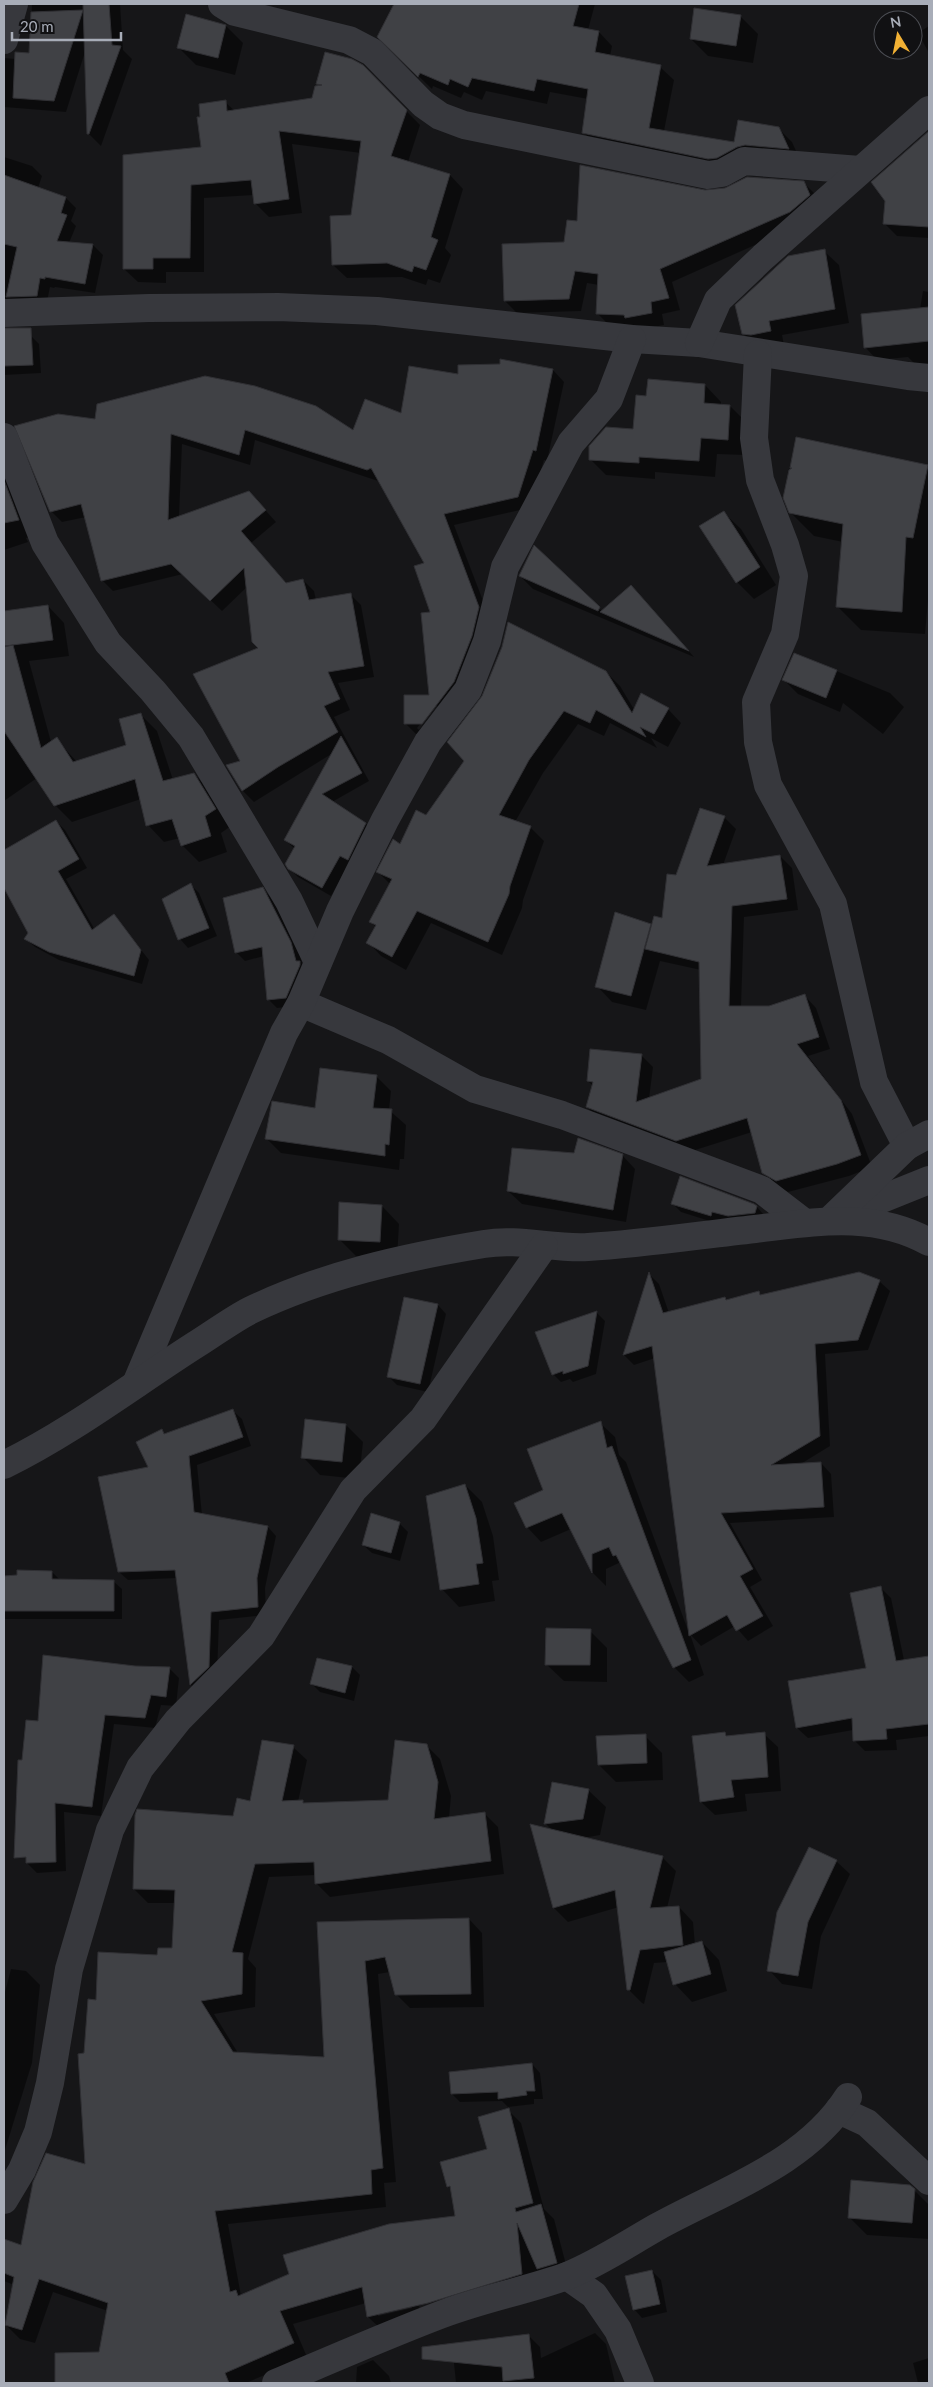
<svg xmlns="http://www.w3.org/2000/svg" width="933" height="2387" viewBox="0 0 933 2387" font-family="Lato,sans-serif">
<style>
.shadow{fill:#0007;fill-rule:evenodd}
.building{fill:#404145;stroke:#303034}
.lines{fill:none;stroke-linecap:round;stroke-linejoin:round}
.minor{stroke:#37383d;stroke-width:28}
</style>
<rect width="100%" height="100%" fill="#161618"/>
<g class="shadow">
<polygon points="32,4 120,4 123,50 132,59 101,146 88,133 85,52 66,112 4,107 4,58 16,59 30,54"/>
<polygon points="395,4 595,4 588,30 599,32 612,46 610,56 660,67 674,80 664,131 735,144 779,129 792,142 801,162 731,171 597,146 584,133 588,99 550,92 547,104 486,91 482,100 464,92 461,98 433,86 432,89 378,37"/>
<polygon points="695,10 741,17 758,34 753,63 708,56 691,39"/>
<polygon points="187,16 226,26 243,43 235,75 196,65 179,48"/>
<polygon points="929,26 929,53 918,33"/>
<polygon points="362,66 420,125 408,162 450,175 463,189 445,248 451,255 440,283 428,279 426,285 402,277 347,278 333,265 352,217 361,153 292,144 302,213 269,217 255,203 254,195 204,198 204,272 166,272 166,283 138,282 124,269 203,148 225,102 235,111 313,100 321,87 317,83"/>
<polygon points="929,139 929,238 897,236 885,224 919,141"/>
<polygon points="4,157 32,166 42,176 38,188 66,198 76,208 71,221 76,226 69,243 93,245 103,255 95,293 55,287 54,288 50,287 46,306 4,300"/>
<polygon points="803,182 816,195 802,224 672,282 680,310 662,314 664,325 638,330 610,326 598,314 599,285 587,283 581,311 517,313 505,301 566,243 578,222 705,192"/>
<polygon points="824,251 839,265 849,323 782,335 784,345 757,348 743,333"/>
<polygon points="923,291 929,292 929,369 920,369 908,357 877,360 865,347 920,309"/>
<polygon points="31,336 39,344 41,373 4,375 4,338"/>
<path d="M501,361l52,9 11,12 -17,79 -3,-1 -15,48 -75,17 36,94 -57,116 -17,-1 -11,-11 25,-26 1,-84 -5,-50 -48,-82 -123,-41 -5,25 -68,-21 -3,73 70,-25 27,30 -25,21 36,41 16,-4 11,11 2,9 34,-6 11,11 13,72 -36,6 12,27 -16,7 35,64 -37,21 34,22 8,8 -25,32 -18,32 -33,-19 -9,-9 6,-19 -10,-9 48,-87 -79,49 -11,-11 -1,-29 18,-113 -12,-63 -26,25 -39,-37 -70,17 -11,-11 -16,-63 -24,5 -11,-11 45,-91 257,12 49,-17 58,-39 41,-11zM435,706h3l-19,24 -2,-2z"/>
<polygon points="705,385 721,402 721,405 730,406 746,422 744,455 717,454 715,477 655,472 655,479 606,475 590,459 634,430 647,397"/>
<polygon points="4,448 34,536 26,538 28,542 4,550"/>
<polygon points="928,466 929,468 929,589 925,634 861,630 837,606 843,542 814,536 790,512 791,468"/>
<polygon points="723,512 741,529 776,585 754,599 737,582"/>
<polygon points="535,548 602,611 631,586 694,657 533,589 520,576"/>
<polygon points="48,606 64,623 69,656 29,661 51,742 56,739 77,762 127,745 140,714 157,731 173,780 194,774 211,791 231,826 221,833 227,852 199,862 182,845 180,838 164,842 148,825 141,799 72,822 55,805 37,778 4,801 4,613"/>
<polygon points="795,654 890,693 904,707 883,734 843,703 840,712 798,694 784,680"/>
<polygon points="606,672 620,686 635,711 668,709 681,723 668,747 651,738 657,748 610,723 604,736 578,724 543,773 515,822 530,827 544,841 523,900 522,908 502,955 431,923 406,970 381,956 368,942 376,927 370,921 390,884 378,872 426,817"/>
<polygon points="724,817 736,829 723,865 780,856 792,868 798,910 744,917 741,1007 769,1007 805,996 816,1008 830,1049 808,1056 852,1114 872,1167 849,1176 788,1192 776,1185 763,1173 752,1132 689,1152 599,1119 587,1107 593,1086 588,1081 641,1055 653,1067 649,1099 702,1080 701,970 660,961 646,1010 612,1002 597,986 650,925 652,927 663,919 677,876"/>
<polygon points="56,821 65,830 87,868 66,879 95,930 114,915 149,960 142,984 59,960 35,947 26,939 29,933 4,885 4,850"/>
<polygon points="191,885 199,893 217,936 188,948 180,939"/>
<polygon points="262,889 271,897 299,952 303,966 294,1006 277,1008 268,999 264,956 245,961 236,952"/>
<polygon points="376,1076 391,1091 389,1110 406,1125 404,1159 400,1159 399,1170 281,1153 266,1138"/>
<polygon points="622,1155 635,1169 626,1222 522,1204 508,1191"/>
<polygon points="673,1204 757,1207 765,1216 719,1224 681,1212"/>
<polygon points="382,1206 399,1224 397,1259 356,1256 339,1239"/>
<polygon points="650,1275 659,1284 669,1313 725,1298 728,1301 759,1293 762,1296 879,1281 890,1291 868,1350 825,1354 830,1446 799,1465 821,1463 831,1474 834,1517 730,1523 762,1580 750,1587 773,1626 748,1641 735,1626 701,1646 690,1634 704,1675 689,1682 674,1667 621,1562 606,1569 606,1586 593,1573 571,1529 541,1542 527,1527 544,1490 600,1423 615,1437 619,1455 626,1462 689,1633 655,1358 634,1365 624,1355"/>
<polygon points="438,1305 446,1314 428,1392 397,1385 388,1376"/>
<polygon points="596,1312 605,1321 596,1374 573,1382 570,1379 561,1382 553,1374"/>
<polygon points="233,1411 242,1419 251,1446 197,1465 202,1515 268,1527 276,1536 265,1588 266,1615 219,1620 217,1675 200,1693 191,1685 178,1578 128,1580 119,1572 162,1431 166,1435"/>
<polygon points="346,1425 363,1442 359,1479 320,1475 303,1457"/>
<polygon points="465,1485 482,1502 493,1536 499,1580 492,1581 495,1601 459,1607 442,1589"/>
<polygon points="399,1523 408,1532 400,1561 372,1553 363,1545"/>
<polygon points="52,1572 60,1580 113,1581 122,1589 122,1619 4,1619 4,1578"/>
<polygon points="880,1587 891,1598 904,1660 929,1656 929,1736 896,1740 897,1750 865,1751 854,1740 853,1730 808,1738 797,1728 868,1669"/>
<polygon points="590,1631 607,1648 607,1682 564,1681 546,1664"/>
<polygon points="135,1667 169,1668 179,1678 176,1706 161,1705 155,1728 114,1724 101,1816 64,1812 66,1871 37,1873 27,1863 39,1722"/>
<polygon points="352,1667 360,1675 354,1701 320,1692 312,1684"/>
<polygon points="725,1733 728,1737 764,1734 778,1747 781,1791 745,1794 747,1811 715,1815 701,1802"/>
<polygon points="645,1736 662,1753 663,1780 616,1782 599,1765"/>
<path d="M426,1745l14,14 11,37 -2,22 35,-5 14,14 6,47 -174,23 -14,-14v-8l-47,2 -21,82 8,9 -1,39 -41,7 24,39 88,6 -8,-136 151,-4 13,14 2,74 -74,1 -14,-14 -6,-22 -12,2 18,208 -12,1 2,24 -158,17 13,72 180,-59 -2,84 -37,9 -14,-13 -2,-14 -73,21 14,33 -61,26h-190v-29h44l8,-43 -55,-19 -18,51 -15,-4 -14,-14 8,-40 -10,-4v-41l17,7 66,-82 -2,-111 12,-53 62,-45 14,-6 3,-47h-28l-14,-14 117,-87 42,-55 14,13 -9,42h4l3,3 84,-4zM412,2305v3l-34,8v-3z"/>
<polygon points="588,1790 606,1807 600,1835 583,1838 662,1857 676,1871 667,1908 679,1907 693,1922 695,1945 702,1942 719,1960 727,1991 692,2002 675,1984 668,1962 654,1963 644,2004 642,2003 628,1989 619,1907 568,1922 554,1908 531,1826 553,1831 546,1824"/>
<polygon points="836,1861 850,1874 821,1936 812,1989 782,1984 769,1970"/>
<polygon points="11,1969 26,1971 40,1985 32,2063 4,2153 4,1996"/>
<polygon points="532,2064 540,2073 543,2099 534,2099 534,2104 508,2107 502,2101 460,2102 452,2094"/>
<polygon points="508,2110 521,2123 544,2209 554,2219 569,2276 461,2308 448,2295 456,2217 452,2190 448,2186 488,2150"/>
<polygon points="910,2186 929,2205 929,2239 867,2235 850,2218"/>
<polygon points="652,2271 661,2280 667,2312 642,2318 634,2309"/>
<polygon points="595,2333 606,2344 615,2383 456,2383 452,2344 528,2335 540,2347 541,2358"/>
<polygon points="929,2358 929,2383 918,2383 913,2363"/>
<polygon points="373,2360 389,2376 391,2383 356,2383 357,2367"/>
</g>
<g class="building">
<polygon points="83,4 109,4 112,45 121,46 89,134 87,134"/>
<polygon points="394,4 579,4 573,26 599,31 595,52 661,65 649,128 734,142 738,120 779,127 789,149 745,145 737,147 717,158 708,159 582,133 588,89 537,79 534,91 472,78 468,87 450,79 448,85 420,73 418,77 377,37"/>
<polygon points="694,8 741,15 736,46 690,39"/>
<polygon points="83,10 54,101 13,98 15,52 29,53 31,12"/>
<polygon points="186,14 226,25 218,58 177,48"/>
<polygon points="325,52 352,59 363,65 407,110 391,156 450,174 431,237 438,240 426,270 414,266 412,272 387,263 332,265 330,216 351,215 361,141 279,131 289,199 254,204 251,180 191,185 190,258 153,258 153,269 123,269 123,155 201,147 197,117 200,117 199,104 226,100 227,111 312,98 315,86 322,85 316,84"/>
<polygon points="929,131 929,227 883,224 885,201 871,182"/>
<polygon points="580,165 705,190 725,188 747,177 804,181 810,195 790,212 660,269 669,298 651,302 652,313 625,318 624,315 596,314 598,274 575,271 569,299 504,301 502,244 564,242 567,220 577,221"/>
<polygon points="4,175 66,197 61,213 67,215 57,241 93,244 85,284 45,277 45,279 40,278 37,296 6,297 17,247 4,244"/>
<polygon points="825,249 835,309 769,321 771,331 751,335 742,334 735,305 788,256"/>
<polygon points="929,307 929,341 864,348 861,314"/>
<polygon points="4,328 31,328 33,365 4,366"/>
<polygon points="500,359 553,369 536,451 533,450 518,497 444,514 479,607 472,636 454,682 422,724 404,724 404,695 429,695 421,613 430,612 414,566 424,563 371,468 367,470 245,430 239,455 171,434 168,520 249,491 266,510 241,531 286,583 303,579 309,600 351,593 364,666 328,672 340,699 324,706 338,732 278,767 242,791 226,765 240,761 193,674 258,648 252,642 244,568 210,601 171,564 101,581 81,504 50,512 14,426 58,414 95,419 97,404 205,376 255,386 316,406 353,430 365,399 401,413 409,366 458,374 458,365 500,364"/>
<polygon points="648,379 705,384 704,403 730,405 728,440 701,438 699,461 639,457 639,463 589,460 589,446 606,427 633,429 636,395 646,396"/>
<polygon points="796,437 928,465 913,538 906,537 902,612 836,607 843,524 789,513 783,498 789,470 792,468 790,468"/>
<polygon points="4,480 19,520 4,523"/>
<polygon points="724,511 760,567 736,583 699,526"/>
<polygon points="534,545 600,607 598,611 519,576"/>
<polygon points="631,585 689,651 600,612"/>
<polygon points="48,605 53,640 4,646 4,611"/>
<polygon points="508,622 606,671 632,713 641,693 669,708 654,734 640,727 646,737 596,710 590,723 564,711 529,760 499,815 531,826 510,886 509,894 488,942 417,911 392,957 366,943 376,925 369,922 392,879 376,872 393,839 400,844 416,810 426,815 464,761 447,742 482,696 502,647"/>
<polygon points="13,645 41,748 57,737 73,762 126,745 119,719 141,713 163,781 194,773 216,809 205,816 211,836 181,846 172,819 146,826 135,779 54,806 4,731 4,647"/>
<polygon points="794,653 837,670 826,698 782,680"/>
<polygon points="341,736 362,773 322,794 366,823 348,860 340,856 322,888 288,869 285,864 295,846 284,840"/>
<polygon points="700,808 725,816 707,866 780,855 787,899 732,906 729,1006 769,1006 805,994 819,1037 797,1044 841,1100 861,1155 837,1164 776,1181 762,1173 747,1118 676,1141 586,1107 593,1082 587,1081 590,1049 642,1054 636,1102 701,1079 699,962 645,949 654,916 662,918 667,874 676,875"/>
<polygon points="56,820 79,859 58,871 92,930 114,914 141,950 134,976 49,952 24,939 28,933 4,888 4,850"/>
<polygon points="191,883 209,928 178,940 162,899"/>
<polygon points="263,887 291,942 296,961 300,961 300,965 286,998 267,1000 262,947 235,953 223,898"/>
<polygon points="615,912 651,924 631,996 595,987"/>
<polygon points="320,1068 377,1075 373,1108 392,1109 389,1145 385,1144 385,1156 265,1139 272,1101 315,1108"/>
<polygon points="578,1138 623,1154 613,1210 507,1191 512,1148 574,1153"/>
<polygon points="680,1176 754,1204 757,1206 755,1213 728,1216 712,1212 711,1216 671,1204"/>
<polygon points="339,1202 382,1205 380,1242 338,1240"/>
<polygon points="649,1272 663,1313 725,1297 726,1300 759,1291 760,1295 859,1272 880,1280 858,1340 815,1344 820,1436 771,1465 821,1462 824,1507 721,1513 753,1569 740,1576 763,1616 736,1631 727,1615 689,1636 652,1346 623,1355"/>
<polygon points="404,1297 438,1304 420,1384 387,1377"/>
<polygon points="597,1311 588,1366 563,1374 563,1371 552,1375 535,1332"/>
<polygon points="233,1409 243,1437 189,1456 194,1512 268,1526 257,1578 258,1607 211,1612 209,1667 190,1685 175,1570 118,1572 98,1477 148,1467 136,1442 162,1429 164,1434"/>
<polygon points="305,1419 346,1424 342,1462 301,1458"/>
<polygon points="601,1421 607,1448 612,1446 691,1660 673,1668 616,1555 613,1556 609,1547 592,1554 592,1573 562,1513 526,1528 514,1503 543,1490 527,1449"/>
<polygon points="465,1484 476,1518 483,1563 476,1564 479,1584 440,1590 426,1496"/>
<polygon points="371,1513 400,1522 391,1553 362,1545"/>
<polygon points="17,1570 52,1571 52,1579 114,1580 114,1611 4,1611 4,1576 17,1575"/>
<polygon points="881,1586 896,1661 929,1656 929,1724 886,1729 887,1739 853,1741 852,1718 796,1728 788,1681 866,1668 850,1593"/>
<polygon points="546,1628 591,1629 590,1665 545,1665"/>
<polygon points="43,1655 135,1666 170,1667 166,1697 151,1695 145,1718 105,1715 92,1807 55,1803 56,1862 26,1863 26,1857 14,1858 18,1760 22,1760 26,1720 38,1721"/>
<polygon points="317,1658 352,1666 345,1693 310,1684"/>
<polygon points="725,1732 726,1736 765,1732 768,1777 731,1780 734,1797 700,1802 692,1736"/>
<polygon points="646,1734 647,1763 598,1765 596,1736"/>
<polygon points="262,1740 294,1745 282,1801 303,1800 303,1803 388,1800 395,1740 427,1744 438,1782 434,1819 485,1812 491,1861 315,1884 314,1862 255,1864 232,1952 243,1953 242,1994 201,2001 233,2052 324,2057 317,1922 469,1918 471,1994 395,1995 385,1957 365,1961 383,2168 371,2170 372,2194 215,2211 230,2292 236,2290 238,2296 289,2274 283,2255 389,2224 455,2216 450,2186 447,2187 440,2162 487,2149 478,2117 509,2108 533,2203 515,2208 516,2212 541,2204 557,2263 537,2269 517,2223 522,2274 428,2303 367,2317 362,2287 280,2311 294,2343 225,2373 229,2383 55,2383 55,2353 99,2352 108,2303 39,2279 22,2330 5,2325 14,2277 4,2273 4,2239 21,2245 33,2182 46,2153 85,2164 78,2054 84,2053 88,1999 96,2000 98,1952 157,1955 158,1948 172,1948 175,1890 133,1889 135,1815 137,1809 233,1816 237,1798 250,1801"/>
<polygon points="552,1782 589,1789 583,1819 544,1824"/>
<polygon points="530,1824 663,1856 650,1908 679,1906 683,1945 640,1950 630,1990 627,1990 615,1890 553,1908"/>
<polygon points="809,1847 837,1860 808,1922 798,1976 767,1971 777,1912"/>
<polygon points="702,1941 711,1974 673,1985 664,1952"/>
<polygon points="532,2063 535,2091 526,2091 527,2095 498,2099 498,2092 451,2094 449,2072"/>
<polygon points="851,2180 910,2185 915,2189 912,2223 848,2218"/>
<polygon points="652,2270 660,2304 633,2310 625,2276"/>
<polygon points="529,2334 534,2378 503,2381 502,2367 422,2359 422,2347"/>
</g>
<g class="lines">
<g class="minor">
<polyline points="222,4 235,12 349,40 372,52 423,104 440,116 464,125 708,175 722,173 744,161 860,170"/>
<polyline points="4,40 14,4"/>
<polyline points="4,313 149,308 278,307 377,311 632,339 699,343 908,376 929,378"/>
<polyline points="699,343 718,300 763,257 929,110"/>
<polyline points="758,354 754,438 760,480 785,545 794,576 785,634 756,702 758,742 768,785 833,904 874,1082 907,1146"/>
<polyline points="4,437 45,543 108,643 153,691 191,737 289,901 318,962"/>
<polyline points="301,1003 388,1040 475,1089 562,1115 762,1190 805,1223"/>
<polyline points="842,1215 929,1180"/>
<polyline points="830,1220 907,1146 929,1134"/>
<polyline points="136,1384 284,1033 301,1003 340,911 385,820 428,742 468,690 487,641 505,567 571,443 609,399 632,339"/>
<path d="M4,1465c67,-33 126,-78 188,-118 20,-12 39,-27 59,-37 73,-35 154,-53 233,-66 34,-6 69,5 104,3 55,-3 112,-12 167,-18 61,-7 118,-18 174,13"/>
<polyline points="839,2110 867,2123 929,2181"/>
<polyline points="4,2200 22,2170 38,2132 50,2083 69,1969 110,1830 140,1768 178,1720 261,1636 353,1490 423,1419 544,1246"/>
<polyline points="567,2276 594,2295 618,2330 640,2383"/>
<path d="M276,2383c54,-23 109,-47 164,-68 41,-16 85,-24 127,-39 32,-13 60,-32 90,-49 67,-37 148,-63 191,-130"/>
</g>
</g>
<rect width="933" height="2387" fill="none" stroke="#a8adb8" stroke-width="10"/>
<g transform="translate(898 35) rotate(350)"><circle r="24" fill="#111113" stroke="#4d4f55"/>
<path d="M0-4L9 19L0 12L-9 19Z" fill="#f2b134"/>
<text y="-8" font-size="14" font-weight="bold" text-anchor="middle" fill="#a8adb8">N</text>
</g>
<path d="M12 32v8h109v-8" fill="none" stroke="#a8adb8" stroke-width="2.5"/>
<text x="20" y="32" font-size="15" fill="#a8adb8" stroke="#111113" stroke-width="4" paint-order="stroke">20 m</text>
</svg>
